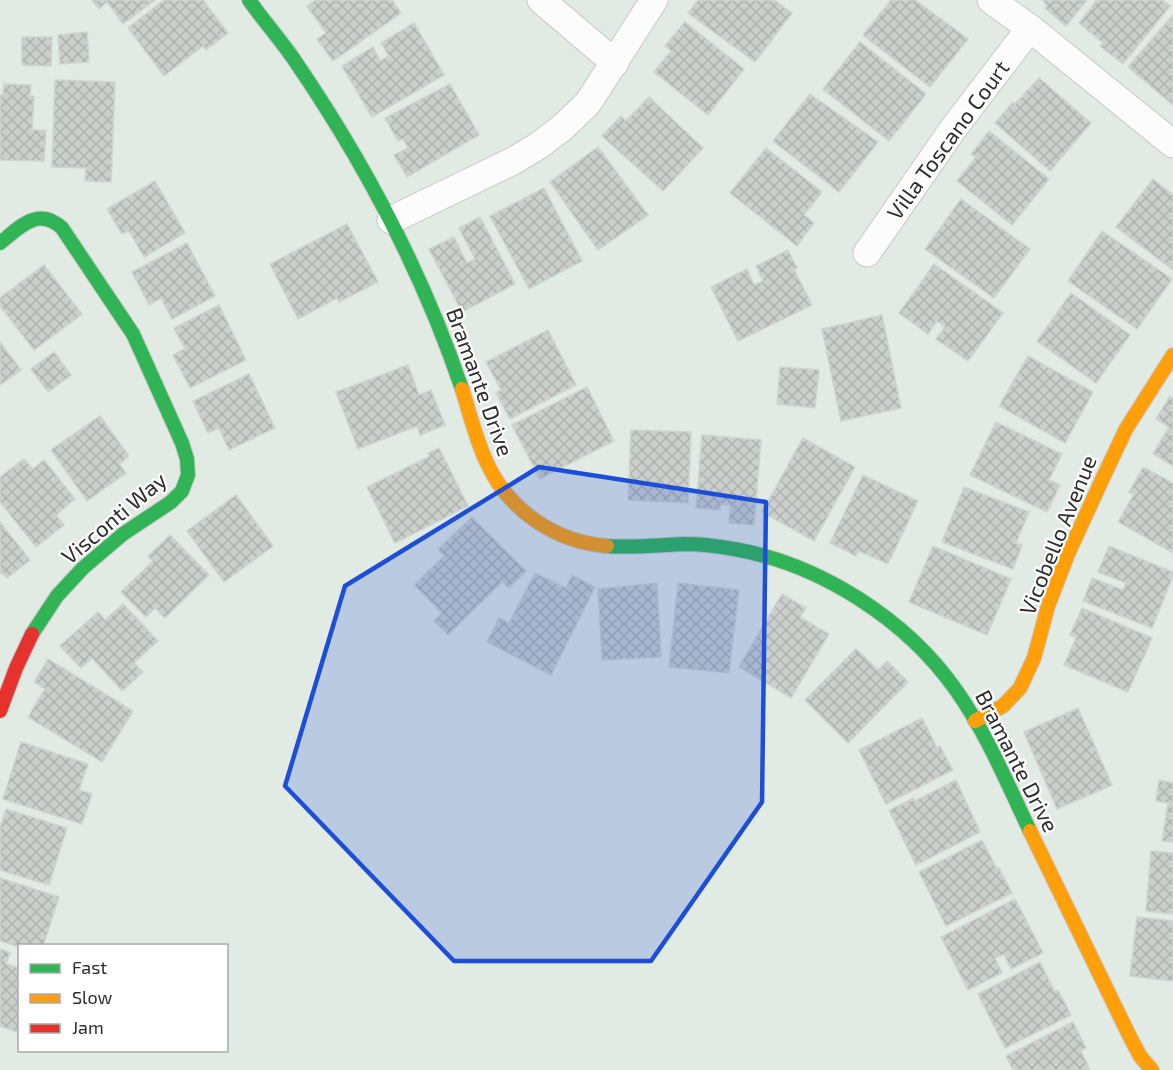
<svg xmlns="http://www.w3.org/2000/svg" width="1173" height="1070" viewBox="0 0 1173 1070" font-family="'Exo 2',sans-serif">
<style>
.building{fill:url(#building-cross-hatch);stroke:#ced5d0;stroke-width:1.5}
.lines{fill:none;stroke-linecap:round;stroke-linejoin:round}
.street-casing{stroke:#c7c7c6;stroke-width:29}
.fast-casing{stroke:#c7c7c6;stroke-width:16}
.slow-casing{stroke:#c7c7c6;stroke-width:16}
.jam-casing{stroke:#c7c7c6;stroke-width:16}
.street{stroke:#fbfcfb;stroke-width:27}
.fast{stroke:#30b455;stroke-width:14}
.slow{stroke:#ff9f0a;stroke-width:14}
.jam{stroke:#e5322d;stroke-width:14}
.marked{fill:#1d4ed8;fill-opacity:0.2;stroke:#1d4ed8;stroke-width:4.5;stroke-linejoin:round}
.labels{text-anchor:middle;stroke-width:4.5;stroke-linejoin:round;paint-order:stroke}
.street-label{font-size:22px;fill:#2c2c2c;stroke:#fff}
</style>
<defs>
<pattern id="building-cross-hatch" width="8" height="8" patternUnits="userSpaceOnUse" patternTransform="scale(1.5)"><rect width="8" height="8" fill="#cbd0cd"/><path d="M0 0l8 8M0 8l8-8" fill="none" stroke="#aeb3b0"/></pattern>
</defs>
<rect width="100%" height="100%" fill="#e2eae4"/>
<g class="building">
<polygon points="92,0 155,0 123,24 107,2 99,9"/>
<polygon points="164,0 203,0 228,33 206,50 203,46 164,76 128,28"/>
<polygon points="316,0 392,0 401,13 333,61 317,39 326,33 307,6"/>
<polygon points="698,0 774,0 792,13 755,62 688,13"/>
<polygon points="891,0 915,0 968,39 930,87 863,35"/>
<polygon points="1042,0 1087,0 1066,26 1045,8 1047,5"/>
<polygon points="1097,0 1162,0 1170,6 1123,64 1100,46 1103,43 1079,23"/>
<polygon points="1173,15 1173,105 1128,67"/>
<polygon points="685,22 744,69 708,115 654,72 671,51 665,46"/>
<polygon points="414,23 444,75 372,117 342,66 373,47 380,61 389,56 381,43"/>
<polygon points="87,32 89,62 60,64 58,35"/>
<polygon points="22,37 52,37 51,66 22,65"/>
<polygon points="860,42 926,94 889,141 823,89"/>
<polygon points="1039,78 1091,123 1050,171 995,123 1013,102 1015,104"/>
<polygon points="55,80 115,82 111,182 85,181 86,168 52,167"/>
<polygon points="4,84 31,85 30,96 34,96 32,130 46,130 44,161 0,160 0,95 3,95"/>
<polygon points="450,84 479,135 407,177 394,155 408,148 403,139 398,141 385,118"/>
<polygon points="810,94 878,142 839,192 773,141"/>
<polygon points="649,97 703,148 663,191 602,136 621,116 626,121"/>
<polygon points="989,131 1049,179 1012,225 957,181 976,157 971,154"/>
<polygon points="598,147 648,215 598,250 550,182"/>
<polygon points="766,148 822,192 804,215 814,223 797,246 730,193"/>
<polygon points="1153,179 1173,195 1173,270 1116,227"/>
<polygon points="155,181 185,233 144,257 129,231 122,234 107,209"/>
<polygon points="544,188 582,261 529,289 490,216"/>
<polygon points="961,199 1030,249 994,298 925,249"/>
<polygon points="480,217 515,284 462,312 429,249 454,237 467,263 475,259 459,228"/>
<polygon points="347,224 378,282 339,302 337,298 298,319 270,264"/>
<polygon points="1102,231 1172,279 1137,329 1068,281"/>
<polygon points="187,243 215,296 172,319 161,298 149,305 132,272"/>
<polygon points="788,250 797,268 794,269 812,305 738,341 711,287 747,269 754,285 763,281 756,266"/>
<polygon points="934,264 1003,313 968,361 936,339 945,327 937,321 928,334 899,313"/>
<polygon points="44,265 82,314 34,350 0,306 0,298"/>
<polygon points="1071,293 1130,335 1096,383 1037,341"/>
<polygon points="219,305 246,360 190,388 173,355 185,349 174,328"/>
<polygon points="882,315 901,408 841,421 822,329"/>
<polygon points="548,330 576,385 510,419 496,393 501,390 486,362"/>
<polygon points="0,342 21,370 0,385"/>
<polygon points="54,352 71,375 48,392 31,369"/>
<polygon points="1028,356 1093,392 1065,443 999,406"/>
<polygon points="408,365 419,395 431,390 445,425 420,435 417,426 358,449 336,392"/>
<polygon points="780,367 819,370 815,408 777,404"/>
<polygon points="249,374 275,428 229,450 219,428 208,433 193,401"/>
<polygon points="587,387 614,441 540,479 512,425"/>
<polygon points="1170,396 1173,398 1173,466 1153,454 1169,427 1156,419"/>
<polygon points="100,416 129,456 119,464 126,473 87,501 51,450"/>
<polygon points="996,422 1062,454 1049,480 1060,485 1047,512 970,475"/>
<polygon points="631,430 691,432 688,503 628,500"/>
<polygon points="702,435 761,440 754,525 729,523 730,505 721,504 720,510 696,508"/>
<polygon points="803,438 855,467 814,541 762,512"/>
<polygon points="439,448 468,506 395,543 367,487 430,456 428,453"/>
<polygon points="24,459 33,469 44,460 75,499 56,515 64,525 36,547 0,502 0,477"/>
<polygon points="1143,467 1173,483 1173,553 1118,522 1134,494 1129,492"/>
<polygon points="863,475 918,501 888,564 859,551 856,556 830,543"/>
<polygon points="964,487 1029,512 1016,543 1022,545 1013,569 942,542"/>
<polygon points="236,495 273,546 224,582 187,531"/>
<polygon points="472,517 526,571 509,588 502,582 448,635 434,621 442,613 414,585 444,556 438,549"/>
<polygon points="0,522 30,560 7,578 2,573 0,574"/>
<polygon points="170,535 209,575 165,618 155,608 146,617 121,592 153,561 148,556"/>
<polygon points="933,546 1011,579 987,635 909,602"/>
<polygon points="1109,546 1173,572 1173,576 1152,628 1083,601 1092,578 1123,590 1126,583 1098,572"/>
<polygon points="535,573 566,588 572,575 595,587 551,675 487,642 499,618 509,623"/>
<polygon points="657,583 661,657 602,660 598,589"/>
<polygon points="678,583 739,590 729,673 669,667"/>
<polygon points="782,594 806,608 800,617 829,634 791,698 739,667"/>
<polygon points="123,604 158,641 134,663 143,672 122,691 92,658 81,668 60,646 98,612 105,620"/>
<polygon points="1082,608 1152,638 1128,692 1064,665 1076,638 1070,635"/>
<polygon points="856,649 878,670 887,661 908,682 848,743 805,700"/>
<polygon points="48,659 133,711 102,762 28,717 45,689 34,682"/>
<polygon points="1078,708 1112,785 1057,809 1024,732"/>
<polygon points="922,718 937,748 940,746 953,770 886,804 859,750"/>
<polygon points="21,742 88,764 79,790 92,794 82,824 3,799"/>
<polygon points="956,780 980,832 916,865 889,810 914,798 915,801"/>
<polygon points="1159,780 1173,783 1173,842 1162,841 1168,803 1156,801"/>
<polygon points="6,809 67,828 49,885 0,870 0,828"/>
<polygon points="982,840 997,869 999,868 1012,893 946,926 919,872"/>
<polygon points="1151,851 1173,853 1173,914 1146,911"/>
<polygon points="0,878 59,897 43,946 20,946 20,947 0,941"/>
<polygon points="1015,899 1043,953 1011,969 1004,954 995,958 1002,973 968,990 941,937"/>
<polygon points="1137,917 1173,921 1173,981 1130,976"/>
<polygon points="0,949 10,953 6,964 20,968 20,1033 0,1026"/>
<polygon points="1040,962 1055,992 1058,990 1071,1015 1005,1048 978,994"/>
<polygon points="1073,1022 1086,1048 1081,1051 1090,1070 1013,1070 1006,1056"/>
</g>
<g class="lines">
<g class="street-casing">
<g id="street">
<polyline points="541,0 615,63"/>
<polyline points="991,0 1030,28 1173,144"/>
<polyline points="391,220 513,161 538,146 563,127 588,103 654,0"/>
<polyline points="867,253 953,129 1030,28"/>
</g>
</g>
<g class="fast-casing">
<g id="fast">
<path d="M249,0c14,20 30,38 44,58 70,102 129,213 169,331"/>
<path d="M0,243c20,-16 38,-37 62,-15l71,106 49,109 5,16 1,16 -6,16 -11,11 -48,32 -40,34 -26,28 -25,38"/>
<path d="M607,546c26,2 52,-1 77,-2 17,0 34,2 50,5 86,15 172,70 222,141 31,44 51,93 74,141"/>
</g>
</g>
<g class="slow-casing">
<g id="slow">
<path d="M462,389c8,25 14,51 25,74 22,48 69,79 120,83"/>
<polyline points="975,721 1003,706 1020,688 1034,658 1048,606 1068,554 1101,482 1126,429 1173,355"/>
<polyline points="1030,831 1129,1035 1140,1056 1152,1070"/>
</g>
</g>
<g class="jam-casing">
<polyline id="jam" points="0,711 16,668 32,634"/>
</g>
<use href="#street" class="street"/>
<use href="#fast" class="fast"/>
<use href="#slow" class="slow"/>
<use href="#jam" class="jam"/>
</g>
<path class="marked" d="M539,467l227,35 -4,300 -111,159h-197l-169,-175 60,-200z"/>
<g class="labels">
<g class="street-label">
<text transform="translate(948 140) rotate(-54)" y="8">Villa Toscano Court</text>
<text transform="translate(480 382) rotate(70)" y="8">Bramante Drive</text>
<text transform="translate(114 518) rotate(-40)" y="8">Visconti Way</text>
<text transform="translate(1058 535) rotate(-68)" y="8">Vicobello Avenue</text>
<text transform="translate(1017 761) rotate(63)" y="8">Bramante Drive</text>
</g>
</g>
<rect x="18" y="944" width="210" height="108" fill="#ffffff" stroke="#ababab" stroke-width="1.5"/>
<rect x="30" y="964" width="30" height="9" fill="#30b455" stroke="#ababab" stroke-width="1.5"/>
<text x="72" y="974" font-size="18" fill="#2c2c2c">Fast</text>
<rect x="30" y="994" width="30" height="9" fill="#ff9f0a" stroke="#ababab" stroke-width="1.5"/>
<text x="72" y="1004" font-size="18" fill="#2c2c2c">Slow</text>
<rect x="30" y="1024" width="30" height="9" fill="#e5322d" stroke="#ababab" stroke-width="1.5"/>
<text x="72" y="1034" font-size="18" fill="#2c2c2c">Jam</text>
</svg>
